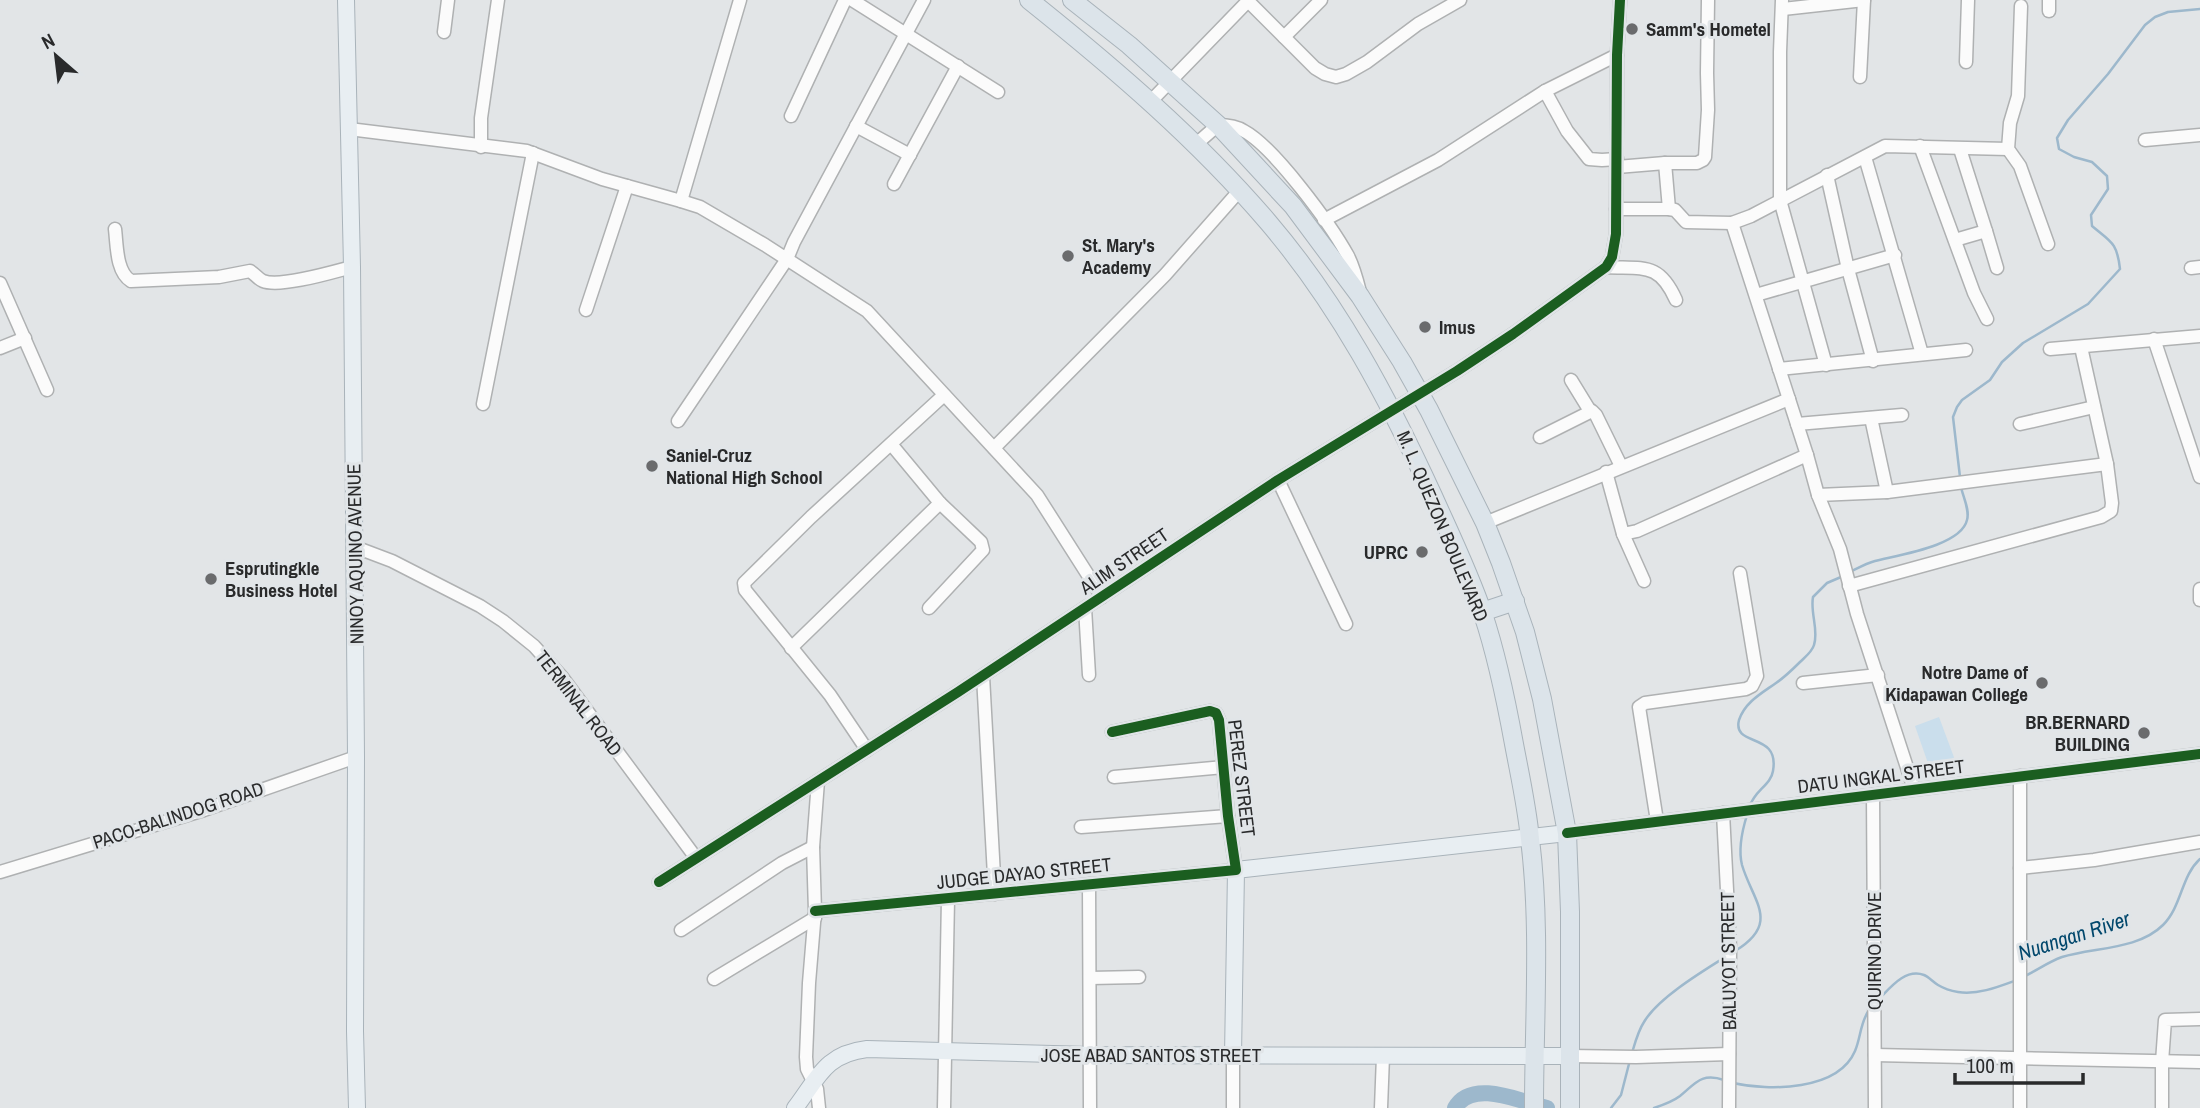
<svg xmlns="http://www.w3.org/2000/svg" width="2200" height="1108" viewBox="0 0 2200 1108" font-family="'Archivo Narrow',sans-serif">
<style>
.grass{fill:#cadeec}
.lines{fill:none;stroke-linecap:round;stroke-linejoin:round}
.stream{stroke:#9db8cc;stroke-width:2.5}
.river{stroke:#9db8cc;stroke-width:16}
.minor-casing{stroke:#afb1b2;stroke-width:15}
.major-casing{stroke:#a9b3ba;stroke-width:18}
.highway-casing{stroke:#a9b3ba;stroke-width:20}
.minor{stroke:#fbfbfb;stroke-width:12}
.major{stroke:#e8eef2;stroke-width:16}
.highway{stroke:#dce4ea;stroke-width:18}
.cycleway-casing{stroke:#e1e5e8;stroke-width:15}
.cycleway{stroke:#1b5e20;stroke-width:10}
.poi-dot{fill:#6a6b6d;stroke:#e1e5e8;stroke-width:2.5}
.labels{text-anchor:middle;stroke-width:6;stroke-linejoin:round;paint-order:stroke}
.poi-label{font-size:19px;font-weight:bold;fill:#292a2b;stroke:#e1e5e8;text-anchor:start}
.street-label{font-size:19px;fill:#292a2b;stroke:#e1e5e8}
.water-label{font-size:21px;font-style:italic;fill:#01476c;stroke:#e1e5e8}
</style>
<rect width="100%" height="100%" fill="#e2e5e7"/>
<polygon class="grass" points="1939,717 1955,760 1930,769 1915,726"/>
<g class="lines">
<g class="stream">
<path d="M1960,477l-7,-60 4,-10 5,-7 28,-20 12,-18 21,-19 65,-39 32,-35c-3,-27 -9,-27 -28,-43l-1,-11 17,-26 -1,-13 -15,-14 -18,-5 -15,-8 -2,-11 11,-18 40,-46 37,-49 10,-8 13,-5 32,-3"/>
<path d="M1850,572c8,-4 17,-9 25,-11 23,-6 86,-15 92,-41 3,-10 -4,-23 -6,-33"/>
<path d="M1750,806c4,-15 21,-21 23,-35 7,-40 -41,-23 -34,-51 6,-18 23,-27 37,-37 9,-6 17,-14 24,-21 5,-5 12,-10 14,-17 5,-15 -4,-32 -1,-48l14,-14 14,-6"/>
<path d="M1735,951c46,-28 18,-49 7,-86 -4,-16 0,-34 5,-50"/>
<path d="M2023,977c13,-6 25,-15 39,-20 32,-10 76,-7 101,-32 19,-19 18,-49 37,-66"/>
<path d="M1878,1000c12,-12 27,-32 46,-25 5,2 9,7 14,10 5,3 14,6 20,7 20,3 40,-5 59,-12"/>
<path d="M1632,1053c3,-10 6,-22 12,-31 14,-24 59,-51 83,-66"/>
<path d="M1733,1083c36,8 105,8 122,-32 6,-14 5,-28 14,-41"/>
<polyline points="1611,1108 1621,1095 1630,1060"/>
<path d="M1654,1108c9,-3 18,-6 26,-12 15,-12 21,-24 44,-16"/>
</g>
<path class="river" d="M1455,1108c17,-30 67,-6 92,0"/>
<g class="minor-casing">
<g id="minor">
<polyline points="852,0 998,92"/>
<polyline points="1247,0 1315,68 1325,74 1336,77 1346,74 1367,62 1418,24 1460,0"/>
<polyline points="1782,0 1780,52 1780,200 1826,365"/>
<polyline points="2021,6 2018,96 2010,123 2008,149 2020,166 2048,244"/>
<polyline points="1783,9 1864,0"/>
<polyline points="2049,11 2049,0"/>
<polyline points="444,32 448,0"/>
<polyline points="1284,37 1321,0"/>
<polyline points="1966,62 1968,0"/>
<polyline points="1860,77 1864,0"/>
<polyline points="1545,91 1567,131 1589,159 1602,160 1617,159"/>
<polyline points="1151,101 1248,1"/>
<polyline points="791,116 845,0"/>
<polyline points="856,126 910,155"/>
<polyline points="349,129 527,151 602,179 681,201 740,0"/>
<polyline points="2145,140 2200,135"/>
<path d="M1195,145l23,-20c10,0 18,1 26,6 30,16 87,94 104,125 6,12 9,24 12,36"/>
<polyline points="1920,146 1974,293 1987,319"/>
<polyline points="481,147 481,118 498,0"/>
<polyline points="1865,157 1922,354"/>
<polyline points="1665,163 1669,209"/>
<polyline points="1617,167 1665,163 1697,163 1703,160 1705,157 1708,110 1707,73 1708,0"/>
<polyline points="1827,175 1848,269 1873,361"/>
<polyline points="894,184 958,66"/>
<polyline points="681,201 700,207 765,245 867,311 1037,495 1102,597"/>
<polyline points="1616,209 1669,209 1675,210 1686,222 1732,223 1751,216 1885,146 2008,149"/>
<polyline points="1324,220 1438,160 1545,91 1617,55"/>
<polyline points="1732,223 1807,455 1818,495 1840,549 1857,614 1914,789"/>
<path d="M115,229c2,16 1,43 16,52l88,-4 31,-6c5,3 8,8 13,10 17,7 70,-9 89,-14"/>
<polyline points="1986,231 1997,268"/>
<polyline points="1955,240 1986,231 1960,149"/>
<path d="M1606,267c38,2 53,-5 70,33"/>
<polyline points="2191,268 2200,267"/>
<polyline points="0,283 47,390"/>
<polyline points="1756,295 1895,255"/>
<polyline points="586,310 627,186"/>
<polyline points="2154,339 2200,477"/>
<polyline points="0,348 25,338"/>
<polyline points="2050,349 2200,336"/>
<polyline points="1779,369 1966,350"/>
<polyline points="1571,380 1590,411"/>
<polyline points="483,404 533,153"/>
<polyline points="1871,418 1887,492"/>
<polyline points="678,421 787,259 794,242 924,0"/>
<polyline points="1797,424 1902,415"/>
<polyline points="2020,424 2094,407"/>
<polyline points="1540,437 1592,411 1596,415 1621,466"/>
<polyline points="891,444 940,503 981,542 983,550 929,608"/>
<polyline points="994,448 1165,275 1240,190"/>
<polyline points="1606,472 1623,534 1637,531 1807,455"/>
<polyline points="1278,480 1346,624"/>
<polyline points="1818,495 1887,492 2107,464"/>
<polyline points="1485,523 1789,399"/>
<polyline points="1623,534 1644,581"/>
<polyline points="355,547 392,561 480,606 503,621 534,646 562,677 696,858"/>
<polyline points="1849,586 2101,517 2111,511 2112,503 2107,464 2081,347"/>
<polyline points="2200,589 2200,600"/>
<polyline points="1085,608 1089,675"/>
<polyline points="791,648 940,503"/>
<polyline points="983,676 995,894"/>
<polyline points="1803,683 1878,675"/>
<polyline points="867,750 830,695 745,590 744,583 811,517 944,395"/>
<polyline points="1114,777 1224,767"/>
<polyline points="818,781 813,847 815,911 809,983 806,1057 807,1069 817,1089 819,1108"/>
<polyline points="1873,794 1875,1108"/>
<polyline points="1723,813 1730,948 1729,1108"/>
<polyline points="1657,821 1639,707 1645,703 1746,689 1752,686 1757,676 1740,573"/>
<polyline points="1081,827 1228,816"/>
<polyline points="1567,833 2200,754"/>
<polyline points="2020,868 2094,860 2200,842"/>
<polyline points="0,872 204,810 356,757"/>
<polyline points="659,882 958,692 1278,480 1457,371 1513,334 1606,267 1612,257 1616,234 1617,55 1620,0"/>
<polyline points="1089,884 1090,1108"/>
<polyline points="815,911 1236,870 1228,816 1219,720 1216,713 1210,711 1112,732"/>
<polyline points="681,930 782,863 813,847"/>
<polyline points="1090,978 1139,977"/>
<polyline points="714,979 815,918"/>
<polyline points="1875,1055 2200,1062"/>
<polyline points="1233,1056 1233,1108"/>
<polyline points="1569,1056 1636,1057 1729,1054"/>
<polyline points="944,1108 948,899"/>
<polyline points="1381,1108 1383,1056"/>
<polyline points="2020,1108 2020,776"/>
<polyline points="2162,1108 2162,1062 2165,1020 2200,1019"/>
</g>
</g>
<g class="major-casing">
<g id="major">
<polyline points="346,0 352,267 356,757 355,1031 357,1108"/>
<polyline points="1233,1056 1236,870 1567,833"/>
<path d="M795,1108c23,-30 30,-54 72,-59l223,6 479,1"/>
</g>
</g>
<g class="highway-casing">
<g id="highway">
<path d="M1029,0c85,68 168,139 239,222 70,82 120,176 165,274 17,38 36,77 50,118 14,42 23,86 31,130 6,32 13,63 16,95 11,89 4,180 4,269"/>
<polyline points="1072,0 1129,45 1218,125 1293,206 1360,296 1402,362 1429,410 1485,523 1501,563 1525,632 1542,699 1567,833 1570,912 1570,1108"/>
<polyline points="1482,612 1515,601"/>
</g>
</g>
<use href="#minor" class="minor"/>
<use href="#major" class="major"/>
<use href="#highway" class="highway"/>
<g class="cycleway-casing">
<g id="cycleway">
<polyline points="1567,833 2200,754"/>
<polyline points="659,882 958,692 1278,480 1457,371 1513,334 1606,267 1612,257 1616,234 1617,55 1620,0"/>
<polyline points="815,911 1236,870 1228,816 1219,720 1216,713 1210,711 1112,732"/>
</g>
</g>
<use href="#cycleway" class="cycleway"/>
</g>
<g class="poi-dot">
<circle cx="1632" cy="29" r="7"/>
<circle cx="1068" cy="256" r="7"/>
<circle cx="1425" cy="327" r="7"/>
<circle cx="652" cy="466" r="7"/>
<circle cx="1422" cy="552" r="7"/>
<circle cx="211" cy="579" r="7"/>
<circle cx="2042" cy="683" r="7"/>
<circle cx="2144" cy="733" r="7"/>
</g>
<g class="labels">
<g class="poi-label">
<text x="1646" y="36">Samm's Hometel</text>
<text x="1082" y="252">St. Mary's<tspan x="1082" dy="22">Academy</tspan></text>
<text x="1439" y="334">Imus</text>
<text x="666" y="462">Saniel-Cruz<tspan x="666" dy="22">National High School</tspan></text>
<text x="1408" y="559" text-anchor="end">UPRC</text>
<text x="225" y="575">Esprutingkle<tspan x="225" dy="22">Business Hotel</tspan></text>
<text x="2028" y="679" text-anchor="end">Notre Dame of<tspan x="2028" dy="22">Kidapawan College</tspan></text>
<text x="2130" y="729" text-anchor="end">BR.BERNARD<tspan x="2130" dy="22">BUILDING</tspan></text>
</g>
<g class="street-label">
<text transform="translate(1443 526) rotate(67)" y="7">M. L. QUEZON BOULEVARD</text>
<text transform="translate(355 554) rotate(-91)" y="7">NINOY AQUINO AVENUE</text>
<text transform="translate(1124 561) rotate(-34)" y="7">ALIM STREET</text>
<text transform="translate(579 703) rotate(52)" y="7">TERMINAL ROAD</text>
<text transform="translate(1881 776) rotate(-7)" y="7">DATU INGKAL STREET</text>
<text transform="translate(1242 778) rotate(83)" y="7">PEREZ STREET</text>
<text transform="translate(178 815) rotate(-18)" y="7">PACO-BALINDOG ROAD</text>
<text transform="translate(1024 873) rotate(-6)" y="7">JUDGE DAYAO STREET</text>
<text transform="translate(1874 951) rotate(-90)" y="7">QUIRINO DRIVE</text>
<text transform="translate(1728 961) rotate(-91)" y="7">BALUYOT STREET</text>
<text x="1151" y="1062">JOSE ABAD SANTOS STREET</text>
</g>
<g class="water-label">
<text transform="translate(2074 936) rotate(-18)" y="7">Nuangan River</text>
</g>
</g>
<g transform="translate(56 56) rotate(332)" stroke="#e1e5e8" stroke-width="5" paint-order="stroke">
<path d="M0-5L12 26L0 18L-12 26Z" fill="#292a2b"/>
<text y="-10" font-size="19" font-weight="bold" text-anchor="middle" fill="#292a2b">N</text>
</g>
<path d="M1955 1073v10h128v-10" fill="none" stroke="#292a2b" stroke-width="3.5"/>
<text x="1966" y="1073" font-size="21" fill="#292a2b" stroke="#e1e5e8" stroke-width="5" paint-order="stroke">100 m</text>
</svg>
